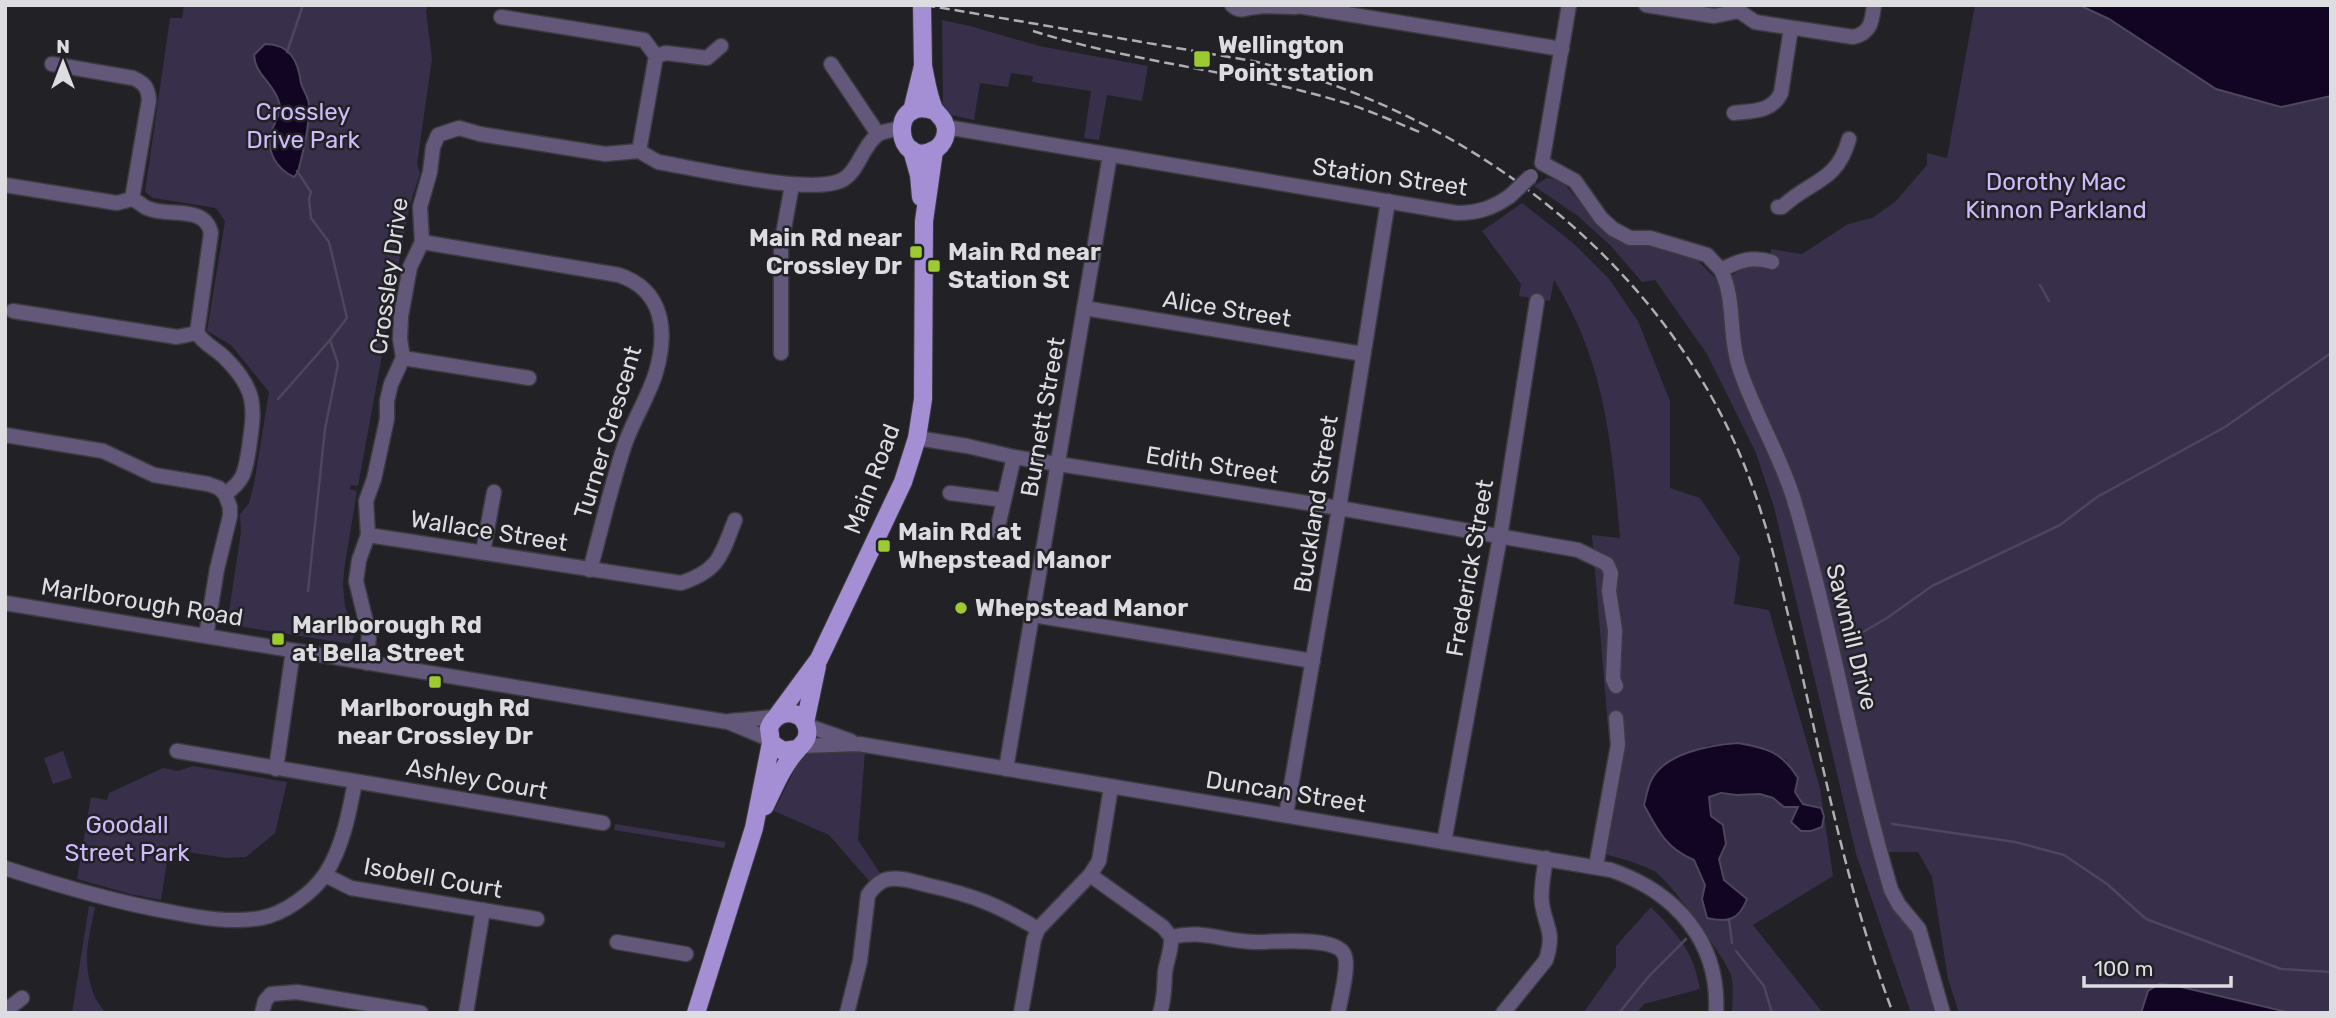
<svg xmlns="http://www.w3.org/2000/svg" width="2336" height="1018" viewBox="0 0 2336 1018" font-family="Rubik,sans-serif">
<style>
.green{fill:#382f4b;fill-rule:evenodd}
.water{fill:#110523;stroke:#4e465c;stroke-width:2}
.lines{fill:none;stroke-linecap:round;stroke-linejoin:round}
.stream{stroke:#4e465c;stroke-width:2.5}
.minor-casing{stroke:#3c3b40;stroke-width:17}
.major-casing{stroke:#3c3b40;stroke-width:20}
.minor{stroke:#63587a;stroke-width:14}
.major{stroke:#a48ed4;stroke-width:18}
.rail{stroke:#afaeb2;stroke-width:2.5;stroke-dasharray:10 5;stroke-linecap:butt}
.minor-bridge-casing{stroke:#3c3b40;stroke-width:17;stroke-linecap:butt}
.minor-bridge{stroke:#63587a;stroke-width:14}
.poi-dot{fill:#9dca30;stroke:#222126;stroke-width:2.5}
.labels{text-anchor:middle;stroke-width:5;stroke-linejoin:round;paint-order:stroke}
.poi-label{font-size:24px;font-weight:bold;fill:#dddce0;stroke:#222126;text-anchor:start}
.park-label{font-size:24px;fill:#cfbbfc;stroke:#222126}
.street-label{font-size:24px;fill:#dddce0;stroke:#222126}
</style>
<rect width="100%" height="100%" fill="#222126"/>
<g class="green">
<polygon points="184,5 428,5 426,11 432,59 417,164 420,173 409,208 358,486 351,485 350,489 357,491 344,570 343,586 345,606 355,635 350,644 231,625 231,620 228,618 241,532 240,514 249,503 254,484 269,392 231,345 207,331 225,221 216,208 153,198 145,192 170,18 182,18"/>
<polygon points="1975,5 2331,5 2331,1013 1959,1013 1948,979 1932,877 1918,852 1876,852 1886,894 1912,932 1934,1006 1934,1013 1911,1013 1856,854 1774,507 1756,453 1707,354 1655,280 1642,282 1611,246 1578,216 1534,186 1547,178 1561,180 1607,234 1620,242 1648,244 1697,260 1720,283 1748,265 1771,258 1771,249 1802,254 1848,224 1872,218 1895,202 1927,165 1927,153 1947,158"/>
<polygon points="942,20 970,26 1039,46 1148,66 1142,101 1107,95 1099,140 1084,138 1091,91 1032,82 1033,76 1011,73 1008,87 980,83 974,120 951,115 943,104"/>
<path d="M1522,203l50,39 37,37 29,42 32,80v87l30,10 40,60 -6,46 35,6 51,178 13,88 -80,49 70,88h-91c0,-11 2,-28 -1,-38 -5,-16 -63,-97 -77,-104 -19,-10 -41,-14 -61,-20l17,-100 -18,-216 28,3c-8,-92 -15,-177 -66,-258l-4,21 -31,-5 2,-12 -39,-53zM1738,743l25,5 24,12 8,32 8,13 17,3c-10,0 -22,1 -33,-1 -8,-2 -15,-10 -24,-12 -10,-3 -44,-1 -54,2l2,19 13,9 2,19 -7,14 5,22 13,10 -35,9 3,-13 -11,-26 -15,-103 30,-12z"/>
<polygon points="831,748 865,752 858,840 882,876 871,883 829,835 774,811 799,761 805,754"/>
<polygon points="63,751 72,778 53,784 44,758"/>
<polygon points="193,766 287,782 275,833 246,857 226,858 169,849 161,900 130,894 77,879 91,797 107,800 109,793 163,768 178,771"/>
<polygon points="615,824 726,842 724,848 614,830"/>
<path d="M89,906l6,1c-3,17 -9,38 -8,56 1,16 7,42 21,50h-36z"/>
<path d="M1651,907c27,29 42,42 49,82l-56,15 -7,9h-54l33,-46v-21z"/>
</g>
<g class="water">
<polygon points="2079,5 2331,5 2331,96 2281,107 2216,89 2109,19"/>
<path d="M265,44c25,0 33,17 36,39 2,8 9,15 8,25 0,21 -6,44 -11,64l-4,5c-17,-8 -28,-25 -23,-44 3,-11 12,-20 8,-31 -5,-19 -24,-27 -25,-47z"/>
<path d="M1738,743c29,5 44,9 60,35l-3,14 8,12 18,4 3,8 -2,11 -11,4h-10l-10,-9 7,-15h-14l-11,-9 -13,-4 -23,1 -16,-2 -12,4 2,19 12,9 3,19 -7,15 5,21 23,19c-8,21 -19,24 -40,19l-5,-19 3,-14 -11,-25c-28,-12 -36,-29 -50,-55 2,-7 3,-15 6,-22 12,-30 60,-38 88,-40z"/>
<polygon points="2159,984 2173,985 2291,1013 2141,1013 2148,991"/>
</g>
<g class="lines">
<g class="stream">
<polyline points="287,52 303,5"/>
<polyline points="2040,285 2049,301"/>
<polyline points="278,399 330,340 347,318 329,242 311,218 309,199 311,192 297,171"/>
<polyline points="308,591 325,429 338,364 330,340"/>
<polyline points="1851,639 1887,618 1932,586 2060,525 2097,497 2225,427 2331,353"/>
<polyline points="1892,824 2015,842 2064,855 2107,884 2146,919 2281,969 2331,972"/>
<polyline points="1729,919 1732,943"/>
<polyline points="1736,951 1764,986 1772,1013"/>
<polyline points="1619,1013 1650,975 1686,939"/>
</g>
<g class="minor-casing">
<g id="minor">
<path d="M1232,5c6,6 13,6 20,0"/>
<polyline points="1292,5 1562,49"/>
<path d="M1646,5l68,11 25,-5 16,11 98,15c18,-4 19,-16 21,-32"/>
<polyline points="1248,8 1264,6 1296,7"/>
<polyline points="501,17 644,40 656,56 666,53 707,58 721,46"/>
<path d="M52,64l81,14c11,5 15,9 16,22l-17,99"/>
<polyline points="831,64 878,134"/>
<path d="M1734,113c19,-2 38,-1 47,-20l10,-65"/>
<path d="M946,127l511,86c21,0 36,-5 53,-17"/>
<polyline points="639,151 656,56"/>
<path d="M1542,163l33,18 26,37 12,11 17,9h20l57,17 14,15c19,-10 31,-14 51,-8"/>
<polyline points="1542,163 1569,5"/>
<path d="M5,185l112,18 15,-4c6,2 10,7 15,9 21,10 58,-4 64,25l-14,100"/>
<path d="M1778,207h4c28,-27 55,-24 67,-68"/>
<path d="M422,242l197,33c44,15 49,55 37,97 -8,27 -25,51 -33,78 -13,40 -22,80 -33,120"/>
<path d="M1721,270c15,31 7,64 18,97 15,46 41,87 55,133 38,128 59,262 97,390l8,15 20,24 24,84"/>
<polyline points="1084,308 1363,354"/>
<polyline points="13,311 177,337 197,333"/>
<path d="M197,333c8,12 18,15 28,25 32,32 30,48 24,90 -4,24 -4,32 -24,46"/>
<polyline points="781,353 781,245 792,185"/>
<polyline points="403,358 529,378"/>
<polyline points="5,435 103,451 154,475 208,484 219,488 225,494 230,507 230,516 217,569 206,636"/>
<polyline points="917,438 967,446 1014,457 1339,508 1578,550 1607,564 1611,573 1609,591 1615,630 1613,679 1616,686"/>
<polyline points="950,493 1004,500"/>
<polyline points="997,531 1014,457"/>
<path d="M368,535l313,48c39,-13 40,-28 54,-63"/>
<polyline points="483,552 494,492"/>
<polyline points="5,603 728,722 769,739"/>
<polyline points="1033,615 1313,661"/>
<path d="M367,663l2,-29 -13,-53 3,-21 9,-25 -2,-34 8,-22 13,-60v-18l4,-17 12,-26 -3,-19 1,-23 9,-49 12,-25 -2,-35 10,-35 3,-25 5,-12 21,-7 21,6 125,20 34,-3 19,11c36,6 158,35 186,17 15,-10 18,-31 32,-43 5,-5 17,-6 25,-8"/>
<polyline points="730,721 775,717"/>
<polyline points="806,725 851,741"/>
<path d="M801,746l58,-2 752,126c64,22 109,71 105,143"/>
<polyline points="177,751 603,823"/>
<polyline points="276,769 293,651"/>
<polyline points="1006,769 1110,155"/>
<polyline points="1286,815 1339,508 1388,201"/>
<polyline points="1444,842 1500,537 1537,301"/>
<polyline points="1596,866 1618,745 1616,718"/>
<path d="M5,868c55,18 109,34 166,44 30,6 59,11 90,6 23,-4 52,-25 65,-45 17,-27 23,-60 29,-91"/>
<polyline points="325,875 351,888 537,919"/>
<path d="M1090,875l73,52 8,10c32,-8 54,5 85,5 18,0 79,-6 88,12 6,11 -4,46 -6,59"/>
<polyline points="617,942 686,954"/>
<polyline points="5,1011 22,998"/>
<polyline points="262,1013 265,1001 271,994 297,992 421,1013"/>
<polyline points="466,1013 483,910"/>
<path d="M847,1013l13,-52 8,-66c5,-7 13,-15 21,-16 13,-2 26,3 38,6 46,10 71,20 111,44"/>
<polyline points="1021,1013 1034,939 1038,929 1090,875 1099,861 1111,787"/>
<path d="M1160,1013c5,-16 4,-26 5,-41 2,-13 7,-22 6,-35"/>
<path d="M1503,1013l43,-53c9,-29 0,-31 -4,-56 -2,-14 2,-32 4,-46"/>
</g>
</g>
<g class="major-casing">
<g id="major">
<path d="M923,66c3,14 5,30 11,43 3,5 8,8 10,13 5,10 0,23 -10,28 -39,21 -47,-57 1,-39"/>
<polyline points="912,111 923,66 922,5"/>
<polyline points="912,150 919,175 921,197"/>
<polyline points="777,716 819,659 903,482 917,438 923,399 924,221 934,151"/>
<polyline points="805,723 817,666"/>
<path d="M765,806c9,-19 18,-41 33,-57 4,-5 8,-7 9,-13 4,-25 -29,-32 -38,-8l2,15 12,8 15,-2"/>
<polyline points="696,1013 754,828 771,743"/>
</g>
</g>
<use href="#minor" class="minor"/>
<use href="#major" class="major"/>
<g class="rail">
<path d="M925,5l328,56c230,55 437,221 508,451 13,39 21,79 31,119 30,128 54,259 101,382"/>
<path d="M1033,31c101,32 208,40 309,71 27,8 53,20 80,31"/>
</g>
<g class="minor-bridge-casing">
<polyline id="minor-bridge" points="1510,196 1531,176"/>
</g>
<use href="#minor-bridge" class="minor-bridge"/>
</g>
<g class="poi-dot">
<rect x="1193" y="50" width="18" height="18" rx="3.5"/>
<rect x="909" y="245" width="14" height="14" rx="3.5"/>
<rect x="927" y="259" width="14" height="14" rx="3.5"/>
<rect x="877" y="539" width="14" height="14" rx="3.5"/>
<circle cx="961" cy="608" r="7"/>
<rect x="271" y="632" width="14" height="14" rx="3.5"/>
<rect x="428" y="675" width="14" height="14" rx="3.5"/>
</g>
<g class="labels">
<g class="poi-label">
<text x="1218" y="53">Wellington<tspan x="1218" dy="28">Point station</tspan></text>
<text x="902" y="246" text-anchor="end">Main Rd near<tspan x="902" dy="28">Crossley Dr</tspan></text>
<text x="948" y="260">Main Rd near<tspan x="948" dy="28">Station St</tspan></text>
<text x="898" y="540">Main Rd at<tspan x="898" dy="28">Whepstead Manor</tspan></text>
<text x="975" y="616">Whepstead Manor</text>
<text x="292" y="633">Marlborough Rd<tspan x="292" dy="28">at Bella Street</tspan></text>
<text x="435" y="716" text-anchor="middle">Marlborough Rd<tspan x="435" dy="28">near Crossley Dr</tspan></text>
</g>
<g class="park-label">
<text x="303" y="120">Crossley<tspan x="303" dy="28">Drive Park</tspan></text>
<text x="2056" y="190">Dorothy Mac<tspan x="2056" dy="28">Kinnon Parkland</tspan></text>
<text x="127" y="833">Goodall<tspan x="127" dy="28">Street Park</tspan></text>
</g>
<g class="street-label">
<text transform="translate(1390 177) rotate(8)" y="8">Station Street</text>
<text transform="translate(389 276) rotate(-82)" y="8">Crossley Drive</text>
<text transform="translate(1227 309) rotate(9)" y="8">Alice Street</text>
<text transform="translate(1043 417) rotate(-80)" y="8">Burnett Street</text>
<text transform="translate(608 432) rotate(-73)" y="8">Turner Crescent</text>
<text transform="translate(1212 465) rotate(9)" y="8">Edith Street</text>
<text transform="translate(872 479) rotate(-69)" y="8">Main Road</text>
<text transform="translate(1316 504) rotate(-81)" y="8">Buckland Street</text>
<text transform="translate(489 531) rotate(9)" y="8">Wallace Street</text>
<text transform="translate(1470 568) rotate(-80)" y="8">Frederick Street</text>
<text transform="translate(142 602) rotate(9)" y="8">Marlborough Road</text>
<text transform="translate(1852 637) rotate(76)" y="8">Sawmill Drive</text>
<text transform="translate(477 779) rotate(10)" y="8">Ashley Court</text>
<text transform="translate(1286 792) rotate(9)" y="8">Duncan Street</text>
<text transform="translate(433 878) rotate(10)" y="8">Isobell Court</text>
</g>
</g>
<rect width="2336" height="1018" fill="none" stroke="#dddce0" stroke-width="14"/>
<g transform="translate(63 63)" stroke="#222126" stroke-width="5" paint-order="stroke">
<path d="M0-5L12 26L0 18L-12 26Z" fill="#dddce0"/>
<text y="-10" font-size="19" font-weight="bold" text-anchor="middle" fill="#dddce0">N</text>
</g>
<path d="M2084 976v10h147v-10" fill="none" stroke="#dddce0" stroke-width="3.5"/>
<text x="2094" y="976" font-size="21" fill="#dddce0" stroke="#222126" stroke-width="5" paint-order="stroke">100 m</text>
</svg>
